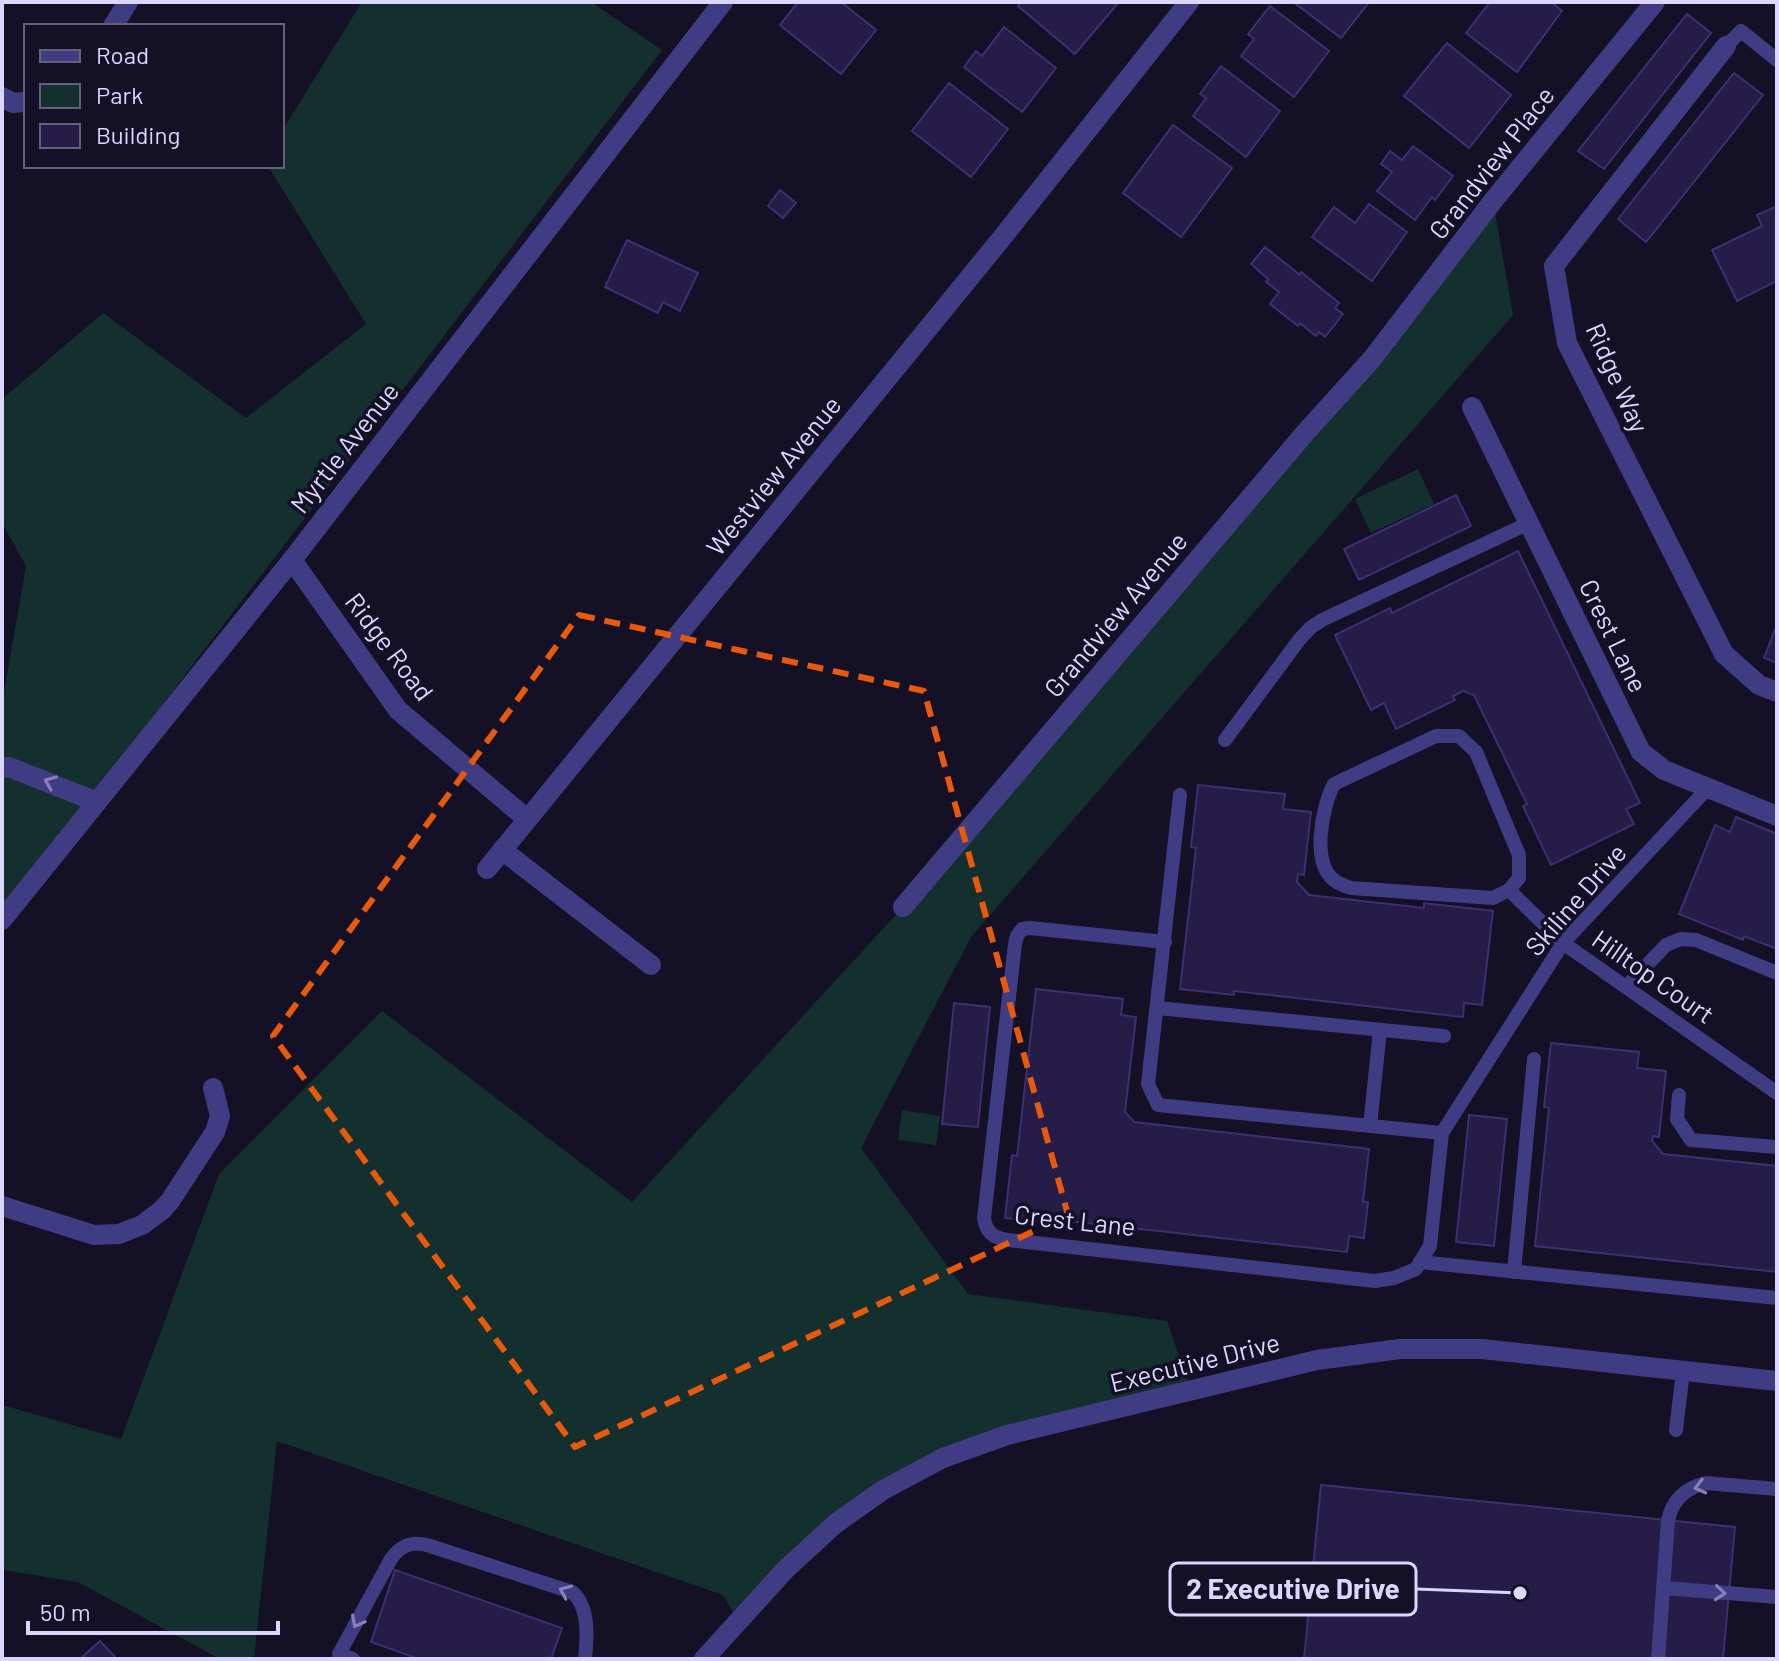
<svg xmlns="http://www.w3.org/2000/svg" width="1779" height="1661" viewBox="0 0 1779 1661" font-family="Barlow,sans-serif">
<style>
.green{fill:#13302f}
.building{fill:#251c47;stroke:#3d2f72;stroke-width:2}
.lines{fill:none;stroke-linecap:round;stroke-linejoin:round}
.service{stroke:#403c84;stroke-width:14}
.minor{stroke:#403c84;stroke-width:20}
.oneway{stroke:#8681bb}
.marked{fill:none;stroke:#e8590c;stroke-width:6;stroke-dasharray:16 10;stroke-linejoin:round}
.labels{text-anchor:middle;stroke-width:7;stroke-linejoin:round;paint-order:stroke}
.street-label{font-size:26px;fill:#dbd6fe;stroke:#141026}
.leader{fill:none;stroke:#dbd6fe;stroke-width:3}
.callout-dot{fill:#dbd6fe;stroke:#141026;stroke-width:3}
.callout{fill:#141026;stroke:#dbd6fe;stroke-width:3}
.callout-label{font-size:28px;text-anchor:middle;font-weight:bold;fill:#dbd6fe}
</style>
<rect width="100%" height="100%" fill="#141026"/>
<g class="green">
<polygon points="362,2 591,2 662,50 2,915 2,704 26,566 2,523 2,399 103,313 246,418 366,324 268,166 282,166 282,131"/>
<polygon points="1493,201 1513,315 971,937 861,1148 968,1294 1167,1321 1191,1391 1007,1435 883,1490 738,1621 723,1595 277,1441 254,1659 220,1659 78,1582 2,1570 2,1405 121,1439 219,1174 382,1011 632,1202 903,907"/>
<polygon points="1418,469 1434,504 1371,533 1355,499"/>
<polygon points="902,1110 940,1116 936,1145 898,1140"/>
</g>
<g class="building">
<polygon points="798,2 841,2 876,30 841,74 780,25"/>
<polygon points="1021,2 1119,2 1075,54 1018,6"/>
<polygon points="1293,2 1369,2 1341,38"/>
<polygon points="1490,2 1551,2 1562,11 1517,72 1466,33"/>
<polygon points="1270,6 1329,51 1294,97 1241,56 1254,39 1248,34"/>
<polygon points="1687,14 1711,33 1604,169 1578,151"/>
<polygon points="1004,27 1056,68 1022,112 964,67 976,51 982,56"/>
<polygon points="1447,43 1511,95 1469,148 1404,96"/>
<polygon points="1221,66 1280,111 1246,157 1193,116 1206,98 1200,94"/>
<polygon points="1734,73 1763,95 1646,242 1618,219"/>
<polygon points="949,83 1008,129 971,177 912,131"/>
<polygon points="1173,125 1232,168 1181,237 1123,193"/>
<polygon points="1413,146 1453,176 1435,200 1432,197 1415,220 1377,191 1392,172 1381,164 1390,151 1402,160"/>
<polygon points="780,190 796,203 783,218 768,206"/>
<polygon points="1369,204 1407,232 1372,281 1312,237 1334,207 1355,223"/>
<polygon points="1777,206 1777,281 1737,301 1712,250 1762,226 1757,215"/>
<polygon points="627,240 698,273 680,311 663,302 658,313 605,287"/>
<polygon points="1265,247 1300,275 1301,272 1339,303 1335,308 1343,314 1325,337 1319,332 1316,336 1300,323 1298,326 1270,304 1279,292 1266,282 1268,279 1251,264"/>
<polygon points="1456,495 1471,526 1359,580 1344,549"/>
<polygon points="1518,551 1640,803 1626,809 1634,824 1551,865 1523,806 1527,804 1474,695 1463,691 1453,696 1455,700 1396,729 1384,703 1371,710 1335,635 1390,608 1392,613"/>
<polygon points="1775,630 1777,631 1777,663 1764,658"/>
<polygon points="1198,785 1285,794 1283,809 1311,812 1304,875 1298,874 1297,882 1309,895 1424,908 1424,903 1493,911 1482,1005 1464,1003 1463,1017 1234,991 1234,995 1180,989 1196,848 1191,847"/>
<polygon points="1736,817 1777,834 1777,949 1744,936 1743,940 1679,914 1715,825 1730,832"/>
<polygon points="1036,989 1123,999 1121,1015 1136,1017 1125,1112 1134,1122 1369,1149 1363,1202 1368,1202 1364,1238 1349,1236 1347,1252 1060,1220 1059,1224 1005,1218 1012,1155 1017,1156"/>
<polygon points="954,1003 990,1007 978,1127 942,1124"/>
<polygon points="1551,1043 1639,1052 1637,1068 1666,1071 1659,1137 1653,1136 1652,1141 1663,1154 1777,1166 1777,1272 1535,1246 1549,1108 1544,1107"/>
<polygon points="1469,1115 1507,1119 1494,1246 1456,1242"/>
<polygon points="1321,1485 1735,1527 1723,1659 1304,1659"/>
<polygon points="395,1570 562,1628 551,1659 419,1659 371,1642"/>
<polygon points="100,1641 117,1659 80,1659"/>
</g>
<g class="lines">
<g class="service">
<polyline points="1726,46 1741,31 1777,60"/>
<path d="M1436,736h23l17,16 43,103v23l-10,12 -16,8 -142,-10c-5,-2 -13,-4 -17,-8 -23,-18 -12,-73 0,-96z"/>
<polyline points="1225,740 1299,640 1310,628 1322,620 1529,523"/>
<polyline points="1180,795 1148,1084 1158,1105 1442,1133"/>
<polyline points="1509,890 1563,943 1777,1093"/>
<path d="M1165,942l-135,-14 -8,1 -5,7 -2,8 -31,274c2,15 10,20 24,22l367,41 19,-3 22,-9 14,-23 12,-113 121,-190 144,-154"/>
<polyline points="1626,987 1666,945 1681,939 1696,940 1777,973"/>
<polyline points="1157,1008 1444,1036"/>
<polyline points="1679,1095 1677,1119 1691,1140 1777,1147"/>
<polyline points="1370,1126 1380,1030"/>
<polyline points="1420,1262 1777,1298"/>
<polyline points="1514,1272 1534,1059"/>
<polyline points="1676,1430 1683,1371"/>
<polyline points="1664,1588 1777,1597"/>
<path d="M353,1659l-14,-5 52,-95c9,-13 20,-18 36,-14l145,47c18,15 15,46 13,67"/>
<path d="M1658,1659l10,-138c4,-21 17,-33 38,-38l71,6"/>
</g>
<g class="minor">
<polyline points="113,26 128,2"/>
<polyline points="1726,46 1554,266 1567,343 1724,654 1759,685 1777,692"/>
<polyline points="2,97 13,103 26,102"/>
<polyline points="1472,407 1641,752 1664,770 1777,816"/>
<polyline points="292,560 398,710 527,819"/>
<polyline points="2,768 9,767 97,802"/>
<polyline points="502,850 651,965"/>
<polyline points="487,869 1001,239 1189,2"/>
<polyline points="903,907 1305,433 1372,359 1493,201 1655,2"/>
<polyline points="2,920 292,560 723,2"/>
<polyline points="2,1206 94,1235 119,1234 142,1225 162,1210 170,1201 215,1132 220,1116 213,1088"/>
<polyline points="704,1659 785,1570 835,1524 883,1490 943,1458 1007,1435 1317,1360 1400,1349 1482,1349 1777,1381"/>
</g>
</g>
<defs><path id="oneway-chevron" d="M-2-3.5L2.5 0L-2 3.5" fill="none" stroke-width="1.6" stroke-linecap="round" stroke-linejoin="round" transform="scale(2)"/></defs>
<g class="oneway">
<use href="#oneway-chevron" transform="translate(50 782) rotate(-158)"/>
<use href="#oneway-chevron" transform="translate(1700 1487) rotate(166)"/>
<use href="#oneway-chevron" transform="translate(565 1591) rotate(-156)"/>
<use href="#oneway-chevron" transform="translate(1720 1593) rotate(5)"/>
<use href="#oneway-chevron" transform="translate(357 1622) rotate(118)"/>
</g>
<path class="marked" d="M579,615l345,76 144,524 -493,232 -302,-411z"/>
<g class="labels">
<g class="street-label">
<text transform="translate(1492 163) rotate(-52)" y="9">Grandview Place</text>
<text transform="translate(1617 378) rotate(66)" y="9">Ridge Way</text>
<text transform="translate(345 448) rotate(-52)" y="9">Myrtle Avenue</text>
<text transform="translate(774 476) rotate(-51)" y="9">Westview Avenue</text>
<text transform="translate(1116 615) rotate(-50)" y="9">Grandview Avenue</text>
<text transform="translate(1613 636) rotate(64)" y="9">Crest Lane</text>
<text transform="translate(389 647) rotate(53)" y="9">Ridge Road</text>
<text transform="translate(1576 900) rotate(-49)" y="9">Skiline Drive</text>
<text transform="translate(1653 977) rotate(35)" y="9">Hilltop Court</text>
<text transform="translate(1075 1221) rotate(6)" y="9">Crest Lane</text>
<text transform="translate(1195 1363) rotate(-14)" y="9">Executive Drive</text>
</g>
</g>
<path class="leader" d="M1520 1593L1416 1589"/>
<circle class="callout-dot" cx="1520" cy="1593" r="8"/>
<rect class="callout" x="1170" y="1563" width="246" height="52" rx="8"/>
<g class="callout-label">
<text x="1293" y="1599">2 Executive Drive</text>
</g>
<rect width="1779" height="1661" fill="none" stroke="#dbd6fe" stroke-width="8"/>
<rect x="24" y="24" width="260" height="144" fill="#141026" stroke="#645f7c" stroke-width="2"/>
<rect x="40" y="50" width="40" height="12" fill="#403c84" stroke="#645f7c" stroke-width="2"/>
<text x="96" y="64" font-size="24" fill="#dbd6fe">Road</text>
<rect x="40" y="84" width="40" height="24" fill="#13302f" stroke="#645f7c" stroke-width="2"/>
<text x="96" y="104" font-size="24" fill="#dbd6fe">Park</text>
<rect x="40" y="124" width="40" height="24" fill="#251c47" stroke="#645f7c" stroke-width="2"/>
<text x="96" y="144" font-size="24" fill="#dbd6fe">Building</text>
<path d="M28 1621v12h250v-12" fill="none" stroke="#dbd6fe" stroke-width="4"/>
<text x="40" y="1621" font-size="24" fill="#dbd6fe" stroke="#141026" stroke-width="6" paint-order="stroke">50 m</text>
</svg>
